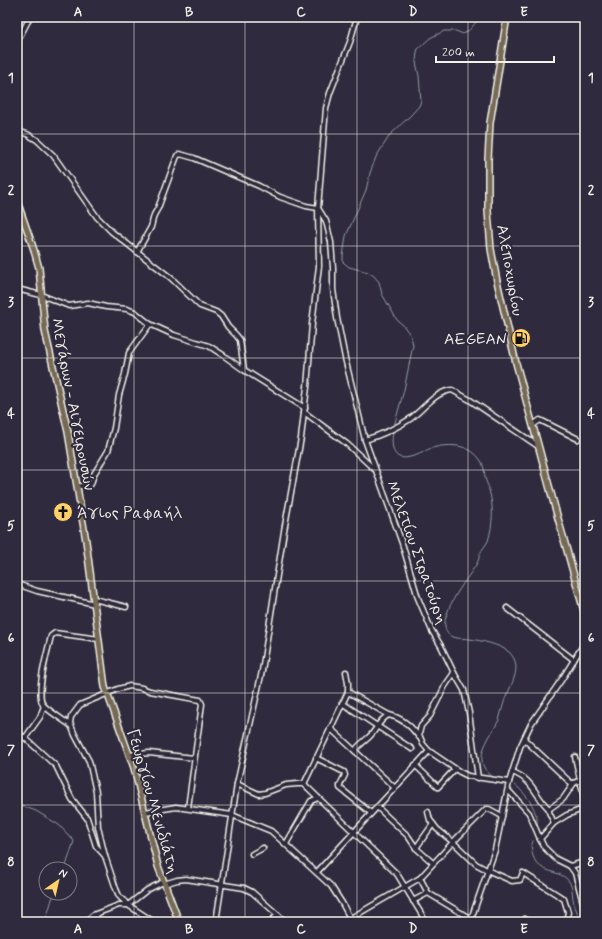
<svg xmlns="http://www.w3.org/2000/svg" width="602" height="939" viewBox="0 0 602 939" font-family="Mynerve,sans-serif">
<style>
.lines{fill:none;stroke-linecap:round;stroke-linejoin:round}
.stream{stroke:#919fa5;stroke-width:1}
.minor-casing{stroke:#f4f1e8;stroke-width:7}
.major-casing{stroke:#f4f1e8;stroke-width:8}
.minor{stroke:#2f2a3d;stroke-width:4}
.major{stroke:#756a55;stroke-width:5}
.grid{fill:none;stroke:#f4f1e8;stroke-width:1;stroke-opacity:0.55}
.labels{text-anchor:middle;stroke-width:4;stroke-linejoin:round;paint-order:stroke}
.street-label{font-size:16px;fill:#f4f1e8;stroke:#2f2a3d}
.poi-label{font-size:16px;fill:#f4f1e8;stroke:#2f2a3d;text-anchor:end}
.neatline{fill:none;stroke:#f4f1e8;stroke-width:1.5}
.grid-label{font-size:13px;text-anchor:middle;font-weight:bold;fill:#f4f1e8}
</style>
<rect width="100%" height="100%" fill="#2f2a3d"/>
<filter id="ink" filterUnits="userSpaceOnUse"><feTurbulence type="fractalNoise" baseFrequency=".025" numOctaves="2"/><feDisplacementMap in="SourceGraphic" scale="8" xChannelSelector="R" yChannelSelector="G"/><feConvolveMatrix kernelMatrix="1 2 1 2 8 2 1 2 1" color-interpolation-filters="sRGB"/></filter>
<g filter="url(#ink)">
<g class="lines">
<g class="stream">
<path d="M394,426l10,-36 9,-45 -2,-9 -8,-11 -6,-5 -15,-26 -3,-12 -5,-6 -6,-4 -19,-5 -6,-5v-6l3,-20 20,-46 4,-17 6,-16 14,-22 21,-20 8,-9 2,-5 -2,-25 -3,-14 1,-10 1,-3 12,-11 14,-7h12l7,3c8,-4 11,-9 16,-17"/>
<path d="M393,431c-2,13 -2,31 17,26 7,-1 13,-5 19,-8 18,-6 41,-6 52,12 4,6 3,14 5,20 1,3 3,6 3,9 5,16 4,35 -1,51 -2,4 -6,8 -8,13 -1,4 -2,8 -4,11 -8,13 -43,55 -27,70 5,4 14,3 20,4 11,1 32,6 40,13 16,15 0,35 -5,50 -2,6 -3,12 -5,18 -10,19 -32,44 -2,59"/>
<path d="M515,785c12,9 25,28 22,44"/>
<polyline points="17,804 36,811 59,825 74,841 65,869"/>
<path d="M533,841c-2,5 -2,9 0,15 7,20 28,12 37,27 3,6 2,14 4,21 2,6 5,12 7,18"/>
<polyline points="45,922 54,893"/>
</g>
<g class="minor-casing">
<g id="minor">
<polyline points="17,42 30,17"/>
<polyline points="17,131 27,134 37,140 53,155 97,217 112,232 171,278 200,306 216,312 221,316 228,327 236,335 240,340 244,370 305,408"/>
<polyline points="137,252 151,227 154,215 158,208 173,167 177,156 180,154 194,158 259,186 280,197 306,206 318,208 326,221 331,242 333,268 333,289 337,318 345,358 365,440 402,543 418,598 432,631 441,646 454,673 464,690 469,713 478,778"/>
<polyline points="17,289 41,295 69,306 88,303 106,307 127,309 135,312 150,324"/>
<polyline points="304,412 347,444 374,469"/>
<polyline points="533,425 540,420 578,439"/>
<path d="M365,440c16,-5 30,-11 45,-21 13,-9 24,-27 42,-29l18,10 68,46"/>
<polyline points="77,486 87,486 91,484 94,474 108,451 114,428 119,395 125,374 129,353 150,324 174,335 209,346 223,355 244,370"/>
<polyline points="17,584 37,591 95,604"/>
<polyline points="581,598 585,592"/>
<polyline points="94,599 126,607"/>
<polyline points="507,608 574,660"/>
<polyline points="348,692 389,715"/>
<polyline points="342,703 412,749"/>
<path d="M70,725c-8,-6 -18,-12 -26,-19 -10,-10 4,-56 7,-70l4,-3 44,6"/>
<polyline points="330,728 395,788"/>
<polyline points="17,734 24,737 56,766 72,799 87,818 96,846 105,856"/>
<polyline points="25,738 40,717 44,706"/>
<polyline points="524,739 571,783 574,783 580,780"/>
<path d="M355,751c4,-7 9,-9 14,-14 8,-7 10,-18 20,-22 13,3 23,12 30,22"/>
<polyline points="429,751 460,772 468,776 509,782"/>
<polyline points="129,755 149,753 194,758"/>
<polyline points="575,757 585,802"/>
<polyline points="316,758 344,772 345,775 340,785 340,788 371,813"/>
<polyline points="415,765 438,787 455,769"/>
<path d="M512,772c21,7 23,24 37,37"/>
<polyline points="237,784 259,794 265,793 286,785 297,784 304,784 397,874 422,915 424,922"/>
<polyline points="304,784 348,692 348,683 346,672"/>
<polyline points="508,790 529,813 540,839 544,847 556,859 570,866 575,873 585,910"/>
<polyline points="377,807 408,836 416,848 433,863"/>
<polyline points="145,812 176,807 232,815 271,831 331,886 342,903 352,922"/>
<polyline points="428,812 430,820 437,829 453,842 476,864 487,870 512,881 520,880 523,873 564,899 568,912 566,922"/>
<polyline points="554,823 567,815 585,808"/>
<polyline points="540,839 554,823 549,812 549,809 563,799 574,783"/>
<polyline points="286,844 311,801 318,798"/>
<polyline points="416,848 433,824"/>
<polyline points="252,854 263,848"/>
<polyline points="570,866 585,862"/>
<polyline points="317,872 429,751 423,744 420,737 419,734 421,726 430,716 445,686 454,673"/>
<polyline points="420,878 428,893 471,919"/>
<polyline points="164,884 177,880 186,879 244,888 252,892 286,922"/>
<polyline points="413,901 428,893"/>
<polyline points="525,919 530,922"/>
<polyline points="86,922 93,915 119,905 128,905 147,890 163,882"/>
<polyline points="94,922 97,914"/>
<polyline points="154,922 128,905 119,896 116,889 105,856 98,827 96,792 89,761 75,735 70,723 71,717 80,705 118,689 130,686 142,688 150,691 200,700 202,704 188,808"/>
<polyline points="216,922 237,784 262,671 284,531 301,438 307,387 312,324 319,266 318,208 326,108 330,93 350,42 357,17"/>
<polyline points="270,922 278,915"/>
<polyline points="344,922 420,878 453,842 486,809 489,809 502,816"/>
<polyline points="470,922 495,850 509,782 520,747 531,724 562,679 585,642"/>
</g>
</g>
<g class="major-casing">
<g id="major">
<polyline points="507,17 490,123 488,159 488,211 491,249 497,281 516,363 554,504 585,615"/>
<polyline points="17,201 33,247 39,268 45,331 68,432 86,541 105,687 134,768 158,866 179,922"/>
</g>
</g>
<use href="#minor" class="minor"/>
<use href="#major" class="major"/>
</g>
</g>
<path class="grid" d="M134,17v905M245,17v905M357,17v905M468,17v905M17,134h568M17,246h568M17,358h568M17,470h568M17,581h568M17,693h568M17,805h568"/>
<defs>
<g id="fuel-disc" transform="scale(1)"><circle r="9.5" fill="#ffd166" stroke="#2f2a3d"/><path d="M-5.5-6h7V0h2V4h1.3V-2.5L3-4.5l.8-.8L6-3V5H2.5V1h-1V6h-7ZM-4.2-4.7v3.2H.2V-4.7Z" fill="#111"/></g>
<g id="church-disc" transform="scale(1)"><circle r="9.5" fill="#ffd166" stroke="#2f2a3d"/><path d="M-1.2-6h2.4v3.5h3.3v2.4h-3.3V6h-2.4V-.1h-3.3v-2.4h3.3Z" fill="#111"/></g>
</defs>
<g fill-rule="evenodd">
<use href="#fuel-disc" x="521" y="338"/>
<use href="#church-disc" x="63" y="512"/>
</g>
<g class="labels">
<g class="street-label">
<text transform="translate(511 270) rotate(80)" y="6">Αλεποχωρίου</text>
<text transform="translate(74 404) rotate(79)" y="6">Μεγάρων - Αιγειρουσών</text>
<text transform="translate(418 552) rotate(70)" y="6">Μελετίου Στρατούρη</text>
<text transform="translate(154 801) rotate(74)" y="6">Γεωργίου Μενιδιάτη</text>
</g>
<g class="poi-label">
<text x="507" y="344">AEGEAN</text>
<text x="77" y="518" text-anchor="start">Άγιος Ραφαήλ</text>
</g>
</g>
<rect width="602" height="939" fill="none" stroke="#2f2a3d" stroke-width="44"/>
<g transform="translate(58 881) rotate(34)"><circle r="19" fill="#2f2a3d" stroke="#7e7a81"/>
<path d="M0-3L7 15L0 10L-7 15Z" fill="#ffd166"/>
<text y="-6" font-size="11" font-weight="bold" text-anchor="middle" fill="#f4f1e8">N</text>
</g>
<path d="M436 56v6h118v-6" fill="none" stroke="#f4f1e8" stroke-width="2"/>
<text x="442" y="56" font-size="12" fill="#f4f1e8" stroke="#2f2a3d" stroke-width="3" paint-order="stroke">200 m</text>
<rect x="22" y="22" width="558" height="895" class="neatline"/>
<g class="grid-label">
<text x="78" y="16">A</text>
<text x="189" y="16">B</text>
<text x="301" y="16">C</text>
<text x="413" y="16">D</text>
<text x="524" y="16">E</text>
<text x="11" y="82">1</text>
<text x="591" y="82">1</text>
<text x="11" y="194">2</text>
<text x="591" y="194">2</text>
<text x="11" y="306">3</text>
<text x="591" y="306">3</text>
<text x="11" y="418">4</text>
<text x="591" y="418">4</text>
<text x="11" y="530">5</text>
<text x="591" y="530">5</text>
<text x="11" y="642">6</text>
<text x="591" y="642">6</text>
<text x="11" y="754">7</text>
<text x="591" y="754">7</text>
<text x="11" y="866">8</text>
<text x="591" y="866">8</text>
<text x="78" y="933">A</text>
<text x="189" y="933">B</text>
<text x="301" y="933">C</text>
<text x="413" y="933">D</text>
<text x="524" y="933">E</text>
</g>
</svg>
